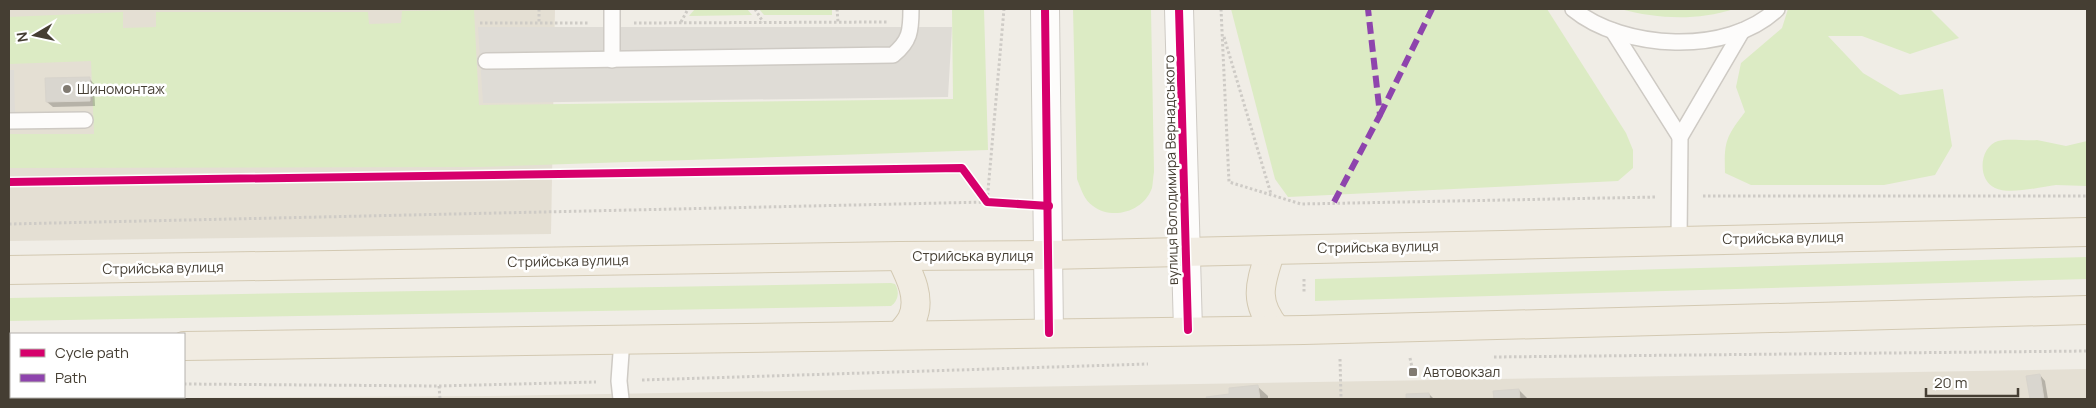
<svg xmlns="http://www.w3.org/2000/svg" width="2096" height="408" viewBox="0 0 2096 408" font-family="Manrope,sans-serif">
<style>
.residential{fill:#e4dfd3}
.green{fill:#dcebc4}
.parking{fill:#dfdcd6}
.shadow{fill:#0003}
.building{fill:#d9d6cf;stroke:#d8d4cc}
.lines{fill:none;stroke-linecap:round;stroke-linejoin:round}
.service-casing{stroke:#cecac4;stroke-width:18}
.minor-casing{stroke:#cecac4;stroke-width:30}
.primary-casing{stroke:#d3c9b2;stroke-width:30}
.path{stroke:#cecbc6;stroke-width:3;stroke-dasharray:2.5 2.5;stroke-linecap:butt}
.service{stroke:#fdfcfb;stroke-width:15}
.minor{stroke:#fdfcfb;stroke-width:28}
.primary{stroke:#f1ece2;stroke-width:28}
.quiet{stroke:#8e44ad;stroke-width:6;stroke-dasharray:12 6;stroke-linecap:butt}
.cycleway-casing{stroke:#fff;stroke-width:11}
.cycleway{stroke:#d6006c;stroke-width:8}
.poi-dot{fill:#817b72;stroke:#fff;stroke-width:2}
.labels{text-anchor:middle;stroke-width:5;stroke-linejoin:round;paint-order:stroke}
.poi-label{font-size:14px;fill:#453e33;stroke:#fff;text-anchor:start}
.street-label{font-size:14px;fill:#453e33;stroke:#fff}
</style>
<rect width="100%" height="100%" fill="#f0ede6"/>
<g class="residential">
<polygon points="9,9 555,9 551,234 9,241"/>
<polygon points="2087,369 2087,399 9,399 489,396"/>
</g>
<g class="green">
<polygon points="695,9 747,9 752,15 689,16"/>
<polygon points="759,9 832,9 832,15 764,15"/>
<polygon points="952,9 984,9 988,150 481,167 9,168 9,134 94,134 91,61 9,64 9,17 123,12 123,28 156,27 156,12 368,12 369,24 401,23 402,11 474,10 479,105 953,99"/>
<path d="M1073,9h78l3,163c-1,5 -1,11 -2,16 -8,23 -39,33 -59,18 -9,-6 -12,-17 -16,-27z"/>
<polygon points="1231,9 1547,9 1626,133 1633,150 1633,168 1618,181 1288,197 1275,179"/>
<path d="M1620,9h114c-38,12 -76,10 -114,0z"/>
<path d="M1788,9h142l29,29 -49,16 -48,-18h-34l35,37 37,22 43,-6 9,57 -17,29 -51,10h-133l-26,-12c-1,-32 1,-36 20,-61l-9,-25 5,-24 41,-35z"/>
<path d="M2037,140l29,6 21,-5v45c-10,0 -21,-1 -31,-1 -16,2 -47,10 -61,3 -18,-8 -16,-41 3,-47 9,-3 28,0 39,-1z"/>
<polygon points="2087,257 2087,279 1315,301 1315,279"/>
<path d="M891,283l4,1c5,8 3,17 -4,22l-882,15v-23z"/>
</g>
<g class="parking">
<polygon points="478,27 952,27 948,97 483,103"/>
<polygon points="9,70 14,70 15,116 9,116"/>
</g>
<g class="shadow">
<polygon points="89,78 94,84 95,106 53,107 47,102"/>
<polygon points="2040,375 2045,381 2048,399 2031,399 2028,377"/>
<polygon points="1257,386 1268,396 1268,399 1208,399 1230,395"/>
<polygon points="1519,390 1528,399 1495,399 1494,392"/>
<polygon points="1429,394 1434,399 1407,399 1407,396"/>
</g>
<g class="building">
<polygon points="90,77 90,101 46,102 45,78"/>
<polygon points="2040,374 2044,399 2030,399 2026,376"/>
<polygon points="1258,385 1260,399 1207,399 1206,397 1229,394 1229,388"/>
<polygon points="1519,389 1520,399 1494,399 1493,391"/>
<polygon points="1429,393 1430,399 1406,399 1406,394"/>
</g>
<g class="lines">
<g class="service-casing">
<g id="service">
<polyline points="612,9 612,60"/>
<path d="M1573,9c50,41 155,47 204,0"/>
<polyline points="1613,31 1680,137"/>
<path d="M486,61l407,-6c17,-14 18,-24 18,-46"/>
<polyline points="9,121 85,120"/>
<polyline points="1679,240 1680,137 1742,31"/>
<polyline points="621,399 619,381 622,339"/>
</g>
</g>
<g class="minor-casing">
<g id="minor">
<polyline points="1045,9 1049,333"/>
<polyline points="1179,9 1188,330"/>
</g>
</g>
<g class="primary-casing">
<g id="primary">
<path d="M1271,250c-10,32 -19,50 5,79"/>
<path d="M900,256c9,18 22,42 12,63 -3,6 -8,11 -12,16"/>
<polyline points="9,270 900,256 1047,255 2087,232"/>
<polyline points="184,346 1304,330 2087,310"/>
<polyline points="9,349 11,349"/>
</g>
</g>
<g class="path">
<polyline points="539,9 539,23"/>
<polyline points="755,9 763,22"/>
<polyline points="837,9 838,22"/>
<polyline points="1221,9 1229,182 1301,204 1657,197"/>
<polyline points="681,22 688,9"/>
<polyline points="480,23 590,23"/>
<polyline points="634,23 888,22"/>
<polyline points="1224,37 1271,194"/>
<polyline points="1703,196 2087,196"/>
<polyline points="9,224 987,202 1004,9"/>
<polyline points="1304,279 1304,292"/>
<polyline points="1494,357 2087,351"/>
<polyline points="1410,358 1413,372"/>
<polyline points="1340,359 1341,399"/>
<polyline points="642,380 1148,364"/>
<polyline points="9,382 11,382"/>
<polyline points="184,384 439,386 596,382"/>
<polyline points="439,386 440,399"/>
</g>
<use href="#service" class="service"/>
<use href="#minor" class="minor"/>
<use href="#primary" class="primary"/>
<g class="quiet">
<polyline points="1380,115 1432,9"/>
<polyline points="1334,202 1380,115 1368,9"/>
</g>
<g class="cycleway-casing">
<g id="cycleway">
<polyline points="1045,9 1049,333"/>
<polyline points="1179,9 1188,330"/>
<polyline points="9,182 962,168 987,202 1049,206"/>
</g>
</g>
<use href="#cycleway" class="cycleway"/>
</g>
<g class="poi-dot">
<circle cx="67" cy="89" r="5"/>
<rect x="1408" y="367" width="10" height="10" rx="2.5"/>
</g>
<g class="labels">
<g class="poi-label">
<text x="77" y="94">Шиномонтаж</text>
<text x="1423" y="377">Автовокзал</text>
</g>
<g class="street-label">
<text transform="translate(1171 170) rotate(-91)" y="5">вулиця Володимира Вернадського</text>
<text transform="translate(1783 238) rotate(-1)" y="5">Стрийська вулиця</text>
<text transform="translate(1378 247) rotate(-1)" y="5">Стрийська вулиця</text>
<text x="973" y="261">Стрийська вулиця</text>
<text transform="translate(568 261) rotate(-1)" y="5">Стрийська вулиця</text>
<text transform="translate(163 268) rotate(-1)" y="5">Стрийська вулиця</text>
</g>
</g>
<rect width="2096" height="408" fill="none" stroke="#453e33" stroke-width="20"/>
<rect x="10" y="333" width="175" height="65" fill="#ffffff" stroke="#b5b2ad"/>
<rect x="20" y="349" width="25" height="8" fill="#d6006c" stroke="#b5b2ad"/>
<text x="55" y="358" font-size="15" fill="#453e33">Cycle path</text>
<rect x="20" y="374" width="25" height="8" fill="#8e44ad" stroke="#b5b2ad"/>
<text x="55" y="383" font-size="15" fill="#453e33">Path</text>
<g transform="translate(35 35) rotate(261)" stroke="#ffffff" stroke-width="4" paint-order="stroke">
<path d="M0-4L9 19L0 12L-9 19Z" fill="#453e33"/>
<text y="-8" font-size="14" font-weight="bold" text-anchor="middle" fill="#453e33">N</text>
</g>
<path d="M1926 388v8h92v-8" fill="none" stroke="#453e33" stroke-width="2.5"/>
<text x="1934" y="388" font-size="15" fill="#453e33" stroke="#ffffff" stroke-width="4" paint-order="stroke">20 m</text>
</svg>
